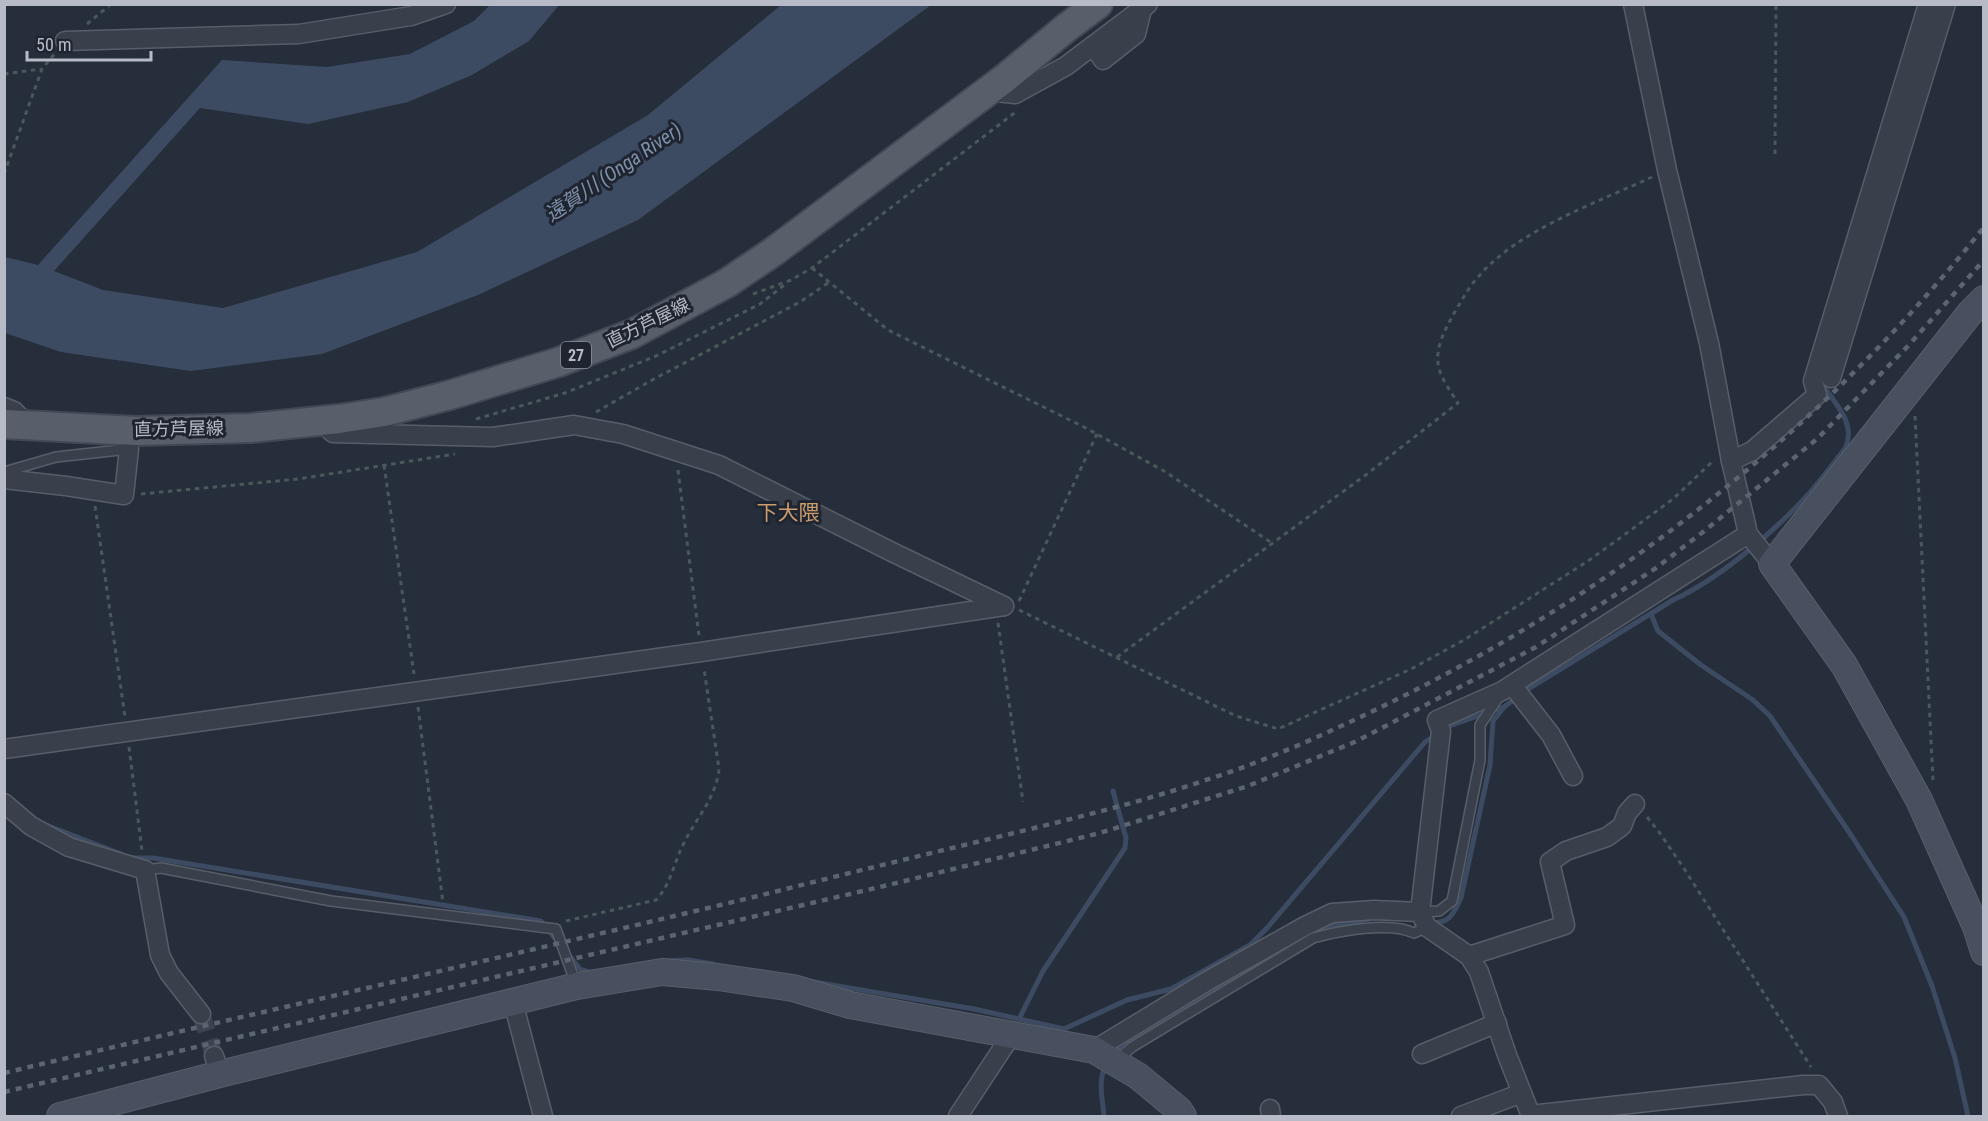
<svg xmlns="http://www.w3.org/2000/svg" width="1988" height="1121" viewBox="0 0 1988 1121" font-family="'Roboto Condensed','Noto Sans JP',sans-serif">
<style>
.water{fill:#3d4b62}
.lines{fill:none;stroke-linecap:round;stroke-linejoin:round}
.stream{stroke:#3d4b62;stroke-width:5}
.street-tunnel{stroke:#3c4350;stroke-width:18;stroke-dasharray:18 9;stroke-linecap:butt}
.lane-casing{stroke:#585e69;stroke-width:12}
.street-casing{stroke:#585e69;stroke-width:21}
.secondary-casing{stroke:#585e69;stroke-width:28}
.primary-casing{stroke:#434954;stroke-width:32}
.path{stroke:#48585b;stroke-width:3;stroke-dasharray:4.5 4.5;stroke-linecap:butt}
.lane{stroke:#3a404b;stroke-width:9}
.street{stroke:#3a404b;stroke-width:18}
.secondary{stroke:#484f5e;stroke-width:26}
.primary{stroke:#585f6b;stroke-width:28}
.rail{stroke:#5c6472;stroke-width:4.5;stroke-dasharray:6 6;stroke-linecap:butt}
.labels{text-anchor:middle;stroke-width:6;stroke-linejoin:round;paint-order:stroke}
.shield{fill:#1f2530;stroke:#898e9a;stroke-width:1.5}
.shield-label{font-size:16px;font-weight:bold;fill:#b6bbc7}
.street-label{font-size:18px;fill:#b6bbc7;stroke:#1f2530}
.water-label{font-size:20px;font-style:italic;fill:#8090ab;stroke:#1f2530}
.quarter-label{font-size:21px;fill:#ca9c6e;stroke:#1f2530}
</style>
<rect width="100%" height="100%" fill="#262e3b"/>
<polygon class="water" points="490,5 559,5 529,41 472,75 408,102 308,124 200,108 54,271 103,290 223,308 417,252 648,115 781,5 931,5 638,220 478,295 322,354 191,371 61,352 5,333 5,257 38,265 222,60 327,67 410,54 474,21"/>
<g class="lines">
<g class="stream">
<polyline points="1651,614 1658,631 1701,665 1753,700 1770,716 1851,835 1904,917 1932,986 1955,1058 1968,1116"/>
<polyline points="1443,729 1449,726 1504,707"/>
<polyline points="46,825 121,854"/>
<polyline points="133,858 153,858 541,921 558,942"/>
<path d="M1431,922c19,3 23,-10 30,-24l29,-133 3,-44 11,-14 24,-18 145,-89c46,-21 97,-65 132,-102 15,-16 28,-34 41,-51 9,-24 -9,-41 -21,-59l1,-8"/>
<polyline points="1308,934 1330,926 1369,919"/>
<polyline points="568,954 580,969 592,973"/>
<polyline points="663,961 688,960 713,964"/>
<polyline points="814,982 974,1009 1064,1029 1127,1000 1171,989 1250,945 1267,928 1425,742 1436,735"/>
<polyline points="1019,1019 1043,971 1125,848 1126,838 1113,791"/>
<polyline points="1114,1053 1119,1047 1279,951"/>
<path d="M1104,1116c-1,-15 -7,-36 2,-50"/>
</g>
<polyline class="street-tunnel" points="201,1014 214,1056"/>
<g class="lane-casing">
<g id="lane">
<polyline points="4,472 56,457 129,449 130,447"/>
<polyline points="145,870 161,868 331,901 556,929 576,984"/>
<polyline points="1420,912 1439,911 1452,901 1480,760 1480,725 1500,695"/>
<path d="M1116,1061l16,-14 181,-109c26,-7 77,-17 101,-5l13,-6"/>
</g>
</g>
<g class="street-casing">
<g id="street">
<polyline points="1633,4 1667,170 1709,343 1731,461 1744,516 1748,534 1772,564"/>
<polyline points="65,41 299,34 411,16 446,4"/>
<polyline points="1093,46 1103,60 1136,34 1142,9"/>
<polyline points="987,91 1015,94 1066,66 1148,4"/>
<polyline points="1831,378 1946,4"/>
<polyline points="4,407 14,411 28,425"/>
<polyline points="321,422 333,433 493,437 574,425 623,434 719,465 892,552 1004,606"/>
<polyline points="1731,461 1752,451 1817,395 1813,381 1928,4"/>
<polyline points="4,479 66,486 124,495 129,449"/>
<polyline points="1512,685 1551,735 1573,776"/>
<polyline points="4,749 701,652 1004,606"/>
<polyline points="4,803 31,826 69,847 145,870 160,955 169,973 201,1014"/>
<polyline points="1420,912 1441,731 1437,720 1502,691 1748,534"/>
<polyline points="1469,956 1565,925 1550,862 1566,851 1607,837 1622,826 1627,813 1635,804"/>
<polyline points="513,1002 543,1116"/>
<polyline points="1094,1050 1209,980 1305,926 1332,913 1374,910 1420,912 1427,927 1469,956 1479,972 1507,1055 1531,1116"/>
<polyline points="1422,1054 1497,1023"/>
<polyline points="214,1056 220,1074"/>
<polyline points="1270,1109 1271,1116"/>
<polyline points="1530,1115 1803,1085 1819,1085 1833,1102 1838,1116"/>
<polyline points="958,1116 1012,1034"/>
<polyline points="1461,1116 1522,1093"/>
</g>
</g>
<g class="secondary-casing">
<g id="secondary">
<polyline points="1984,299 1970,313 1772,564 1844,665 1919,800 1976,927 1984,952"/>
<polyline points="60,1116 220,1074 577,986 662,972 718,977 793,988 850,1005 1094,1050 1138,1076 1179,1110 1183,1116"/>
</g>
</g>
<g class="primary-casing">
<polyline id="primary" points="4,424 136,431 251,428 339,419 384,412 450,395 559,362 632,334 727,283 773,252 1004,79 1066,28 1098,4"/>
</g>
<g class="path">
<polyline points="87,24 111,4"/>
<polyline points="4,74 41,69"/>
<polyline points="1775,154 1776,4"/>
<polyline points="4,174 42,69 56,52"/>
<polyline points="812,268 888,330 1084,427 1164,471 1272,543"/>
<polyline points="753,294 791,280 812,268 1017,111"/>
<polyline points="596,412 654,379 800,302 828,283"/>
<polyline points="1915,416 1933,781"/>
<polyline points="476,419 565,393 656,356 760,304 787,283"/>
<polyline points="384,465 414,674"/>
<polyline points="678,470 699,636"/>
<polyline points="141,494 298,479 455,454"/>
<polyline points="95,506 125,717"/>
<polyline points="1019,601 1097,434"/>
<polyline points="1019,610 1236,716 1278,729 1411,669 1464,640 1588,561 1620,538 1673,499 1714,460"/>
<polyline points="998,623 1023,802"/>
<path d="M1117,657l250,-183 91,-71c-7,-11 -19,-27 -20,-40 -2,-17 7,-33 15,-48 8,-13 15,-27 25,-38 40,-47 118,-74 174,-100"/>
<polyline points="418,707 443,903"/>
<polyline points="129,747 142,851"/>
<polyline points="1647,817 1659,832 1683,867 1811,1067"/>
<path d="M566,921l90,-21c15,-16 17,-35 27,-55 12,-26 33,-46 36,-76l-15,-100"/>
</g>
<use href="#lane" class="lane"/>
<use href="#street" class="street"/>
<use href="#secondary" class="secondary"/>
<use href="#primary" class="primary"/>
<g class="rail">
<path d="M4,1073c255,-61 511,-118 766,-180 79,-20 157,-39 236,-58 69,-17 136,-33 203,-56 56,-18 110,-42 164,-68 236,-113 448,-279 611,-484"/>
<polyline points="4,1092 880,887 1100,833 1248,786 1357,741 1536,647 1656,568 1703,532 1817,439 1909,345 1984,260"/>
</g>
</g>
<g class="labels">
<rect class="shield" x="561" y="342" width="30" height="26" rx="4.5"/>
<g class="shield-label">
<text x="576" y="361">27</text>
</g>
<g class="street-label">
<text transform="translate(648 323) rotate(-26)" y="6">直方芦屋線</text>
<text transform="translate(179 429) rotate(-1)" y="6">直方芦屋線</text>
</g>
<g class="water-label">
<text transform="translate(613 172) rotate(-34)" y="7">遠賀川 (Onga River)</text>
</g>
<g class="quarter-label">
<text x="788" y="520">下大隈</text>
</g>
</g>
<rect width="1988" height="1121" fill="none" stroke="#b6bbc7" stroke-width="12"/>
<path d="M27 51v9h124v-9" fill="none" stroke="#b6bbc7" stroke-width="3"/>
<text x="36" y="51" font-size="18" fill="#b6bbc7" stroke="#1f2530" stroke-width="4.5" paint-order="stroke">50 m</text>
</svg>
